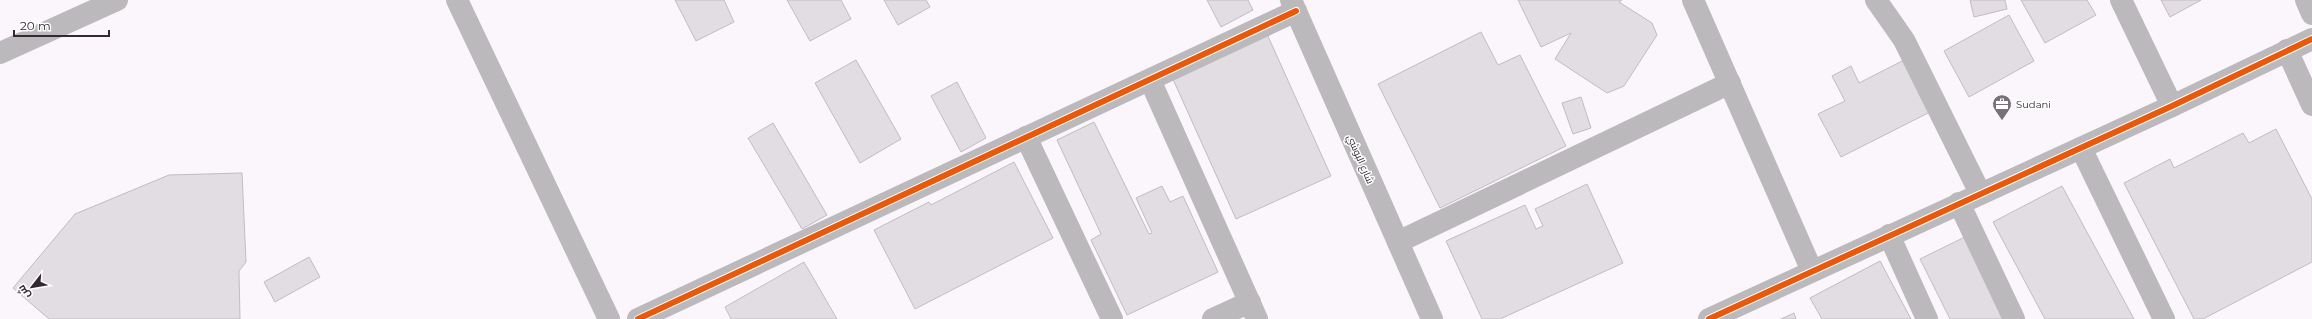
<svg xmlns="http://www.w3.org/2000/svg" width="2312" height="319" viewBox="0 0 2312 319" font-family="Montserrat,Cairo,sans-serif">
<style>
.building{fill:#e2dce3;stroke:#c2bcc2}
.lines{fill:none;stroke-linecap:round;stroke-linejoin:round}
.minor{stroke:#bcb9bc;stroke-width:22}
.cycleway-casing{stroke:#fff;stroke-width:8}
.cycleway{stroke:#e8590c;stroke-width:6}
.labels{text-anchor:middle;stroke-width:3;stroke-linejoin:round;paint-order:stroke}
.poi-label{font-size:10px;fill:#322933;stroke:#fff;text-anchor:start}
.street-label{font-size:10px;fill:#322933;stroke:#fff}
</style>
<rect width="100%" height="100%" fill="#fbf6fb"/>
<g class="building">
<polygon points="675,0 724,0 734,22 696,41"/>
<polygon points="787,0 841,0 851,19 810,41"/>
<polygon points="884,0 926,0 930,7 898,25"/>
<polygon points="1207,0 1248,0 1253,10 1221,27"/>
<polygon points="1518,0 1622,0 1619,2 1652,23 1657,35 1624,86 1607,93 1555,59 1571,33 1541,47"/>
<polygon points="1970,0 2005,0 2007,9 1974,17"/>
<polygon points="2021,0 2087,0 2096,15 2045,43"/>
<polygon points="2161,0 2201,0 2170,17"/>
<polygon points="2009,15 2034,61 1969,97 1944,51"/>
<polygon points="1481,32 1498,65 1520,55 1566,146 1440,208 1378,84"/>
<polygon points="1267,34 1331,176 1236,219 1172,77"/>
<polygon points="1908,58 1934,110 1841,157 1818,114 1845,101 1832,76 1851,66 1859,83"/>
<polygon points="856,60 901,139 860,163 815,83"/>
<polygon points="957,82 986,138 961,152 931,96"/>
<polygon points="1581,97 1591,128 1573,134 1562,103"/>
<polygon points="1094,122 1149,234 1152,233 1136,198 1162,186 1170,202 1183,196 1218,272 1127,315 1091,240 1101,234 1057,140"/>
<polygon points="773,123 827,215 802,229 748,138"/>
<polygon points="2276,129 2312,199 2312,262 2203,319 2194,319 2124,183 2170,159 2174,168 2243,133 2249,143"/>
<polygon points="1014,162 1053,238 915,309 874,230 929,202 931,205"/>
<polygon points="242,173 246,262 239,271 240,319 49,319 13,288 75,214 169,175"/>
<polygon points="1587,184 1623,263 1500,319 1482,319 1446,241 1525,205 1536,229 1543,226 1535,209"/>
<polygon points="2062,186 2134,319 2045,319 1993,222"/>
<polygon points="1971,234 2013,319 1950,319 1920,259"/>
<polygon points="309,257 320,277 275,302 264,282"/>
<polygon points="1880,261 1911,319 1822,319 1810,298"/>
<polygon points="804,262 837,319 731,319 725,307"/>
<polygon points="1794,313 1796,319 1781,319"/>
</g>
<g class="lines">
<g class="minor">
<polyline points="457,0 609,319"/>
<polyline points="1291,0 1432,319"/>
<polyline points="1693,0 1812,271"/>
<polyline points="1876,0 1904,40 1980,193"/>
<polyline points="2121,0 2172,106"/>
<polyline points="2306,0 2312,14"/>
<polyline points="2287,50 2312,105"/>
<polyline points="0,53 117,0"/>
<polyline points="1150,80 1257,319"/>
<polyline points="1026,137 1112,319"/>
<polyline points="2081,148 2164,319"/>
<polyline points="1959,203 2014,319"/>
<polyline points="1889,235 1927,319"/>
<polyline points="1398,242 1730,83"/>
<polyline points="638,319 1296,11"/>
<polyline points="1213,319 1250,302"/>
<polyline points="1709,319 2172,106 2312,39"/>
</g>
<g class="cycleway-casing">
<g id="cycleway">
<polyline points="638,319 1296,11"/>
<polyline points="1709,319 2172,106 2312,39"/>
</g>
</g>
<use href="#cycleway" class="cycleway"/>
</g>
<defs>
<g id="office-pin" transform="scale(1)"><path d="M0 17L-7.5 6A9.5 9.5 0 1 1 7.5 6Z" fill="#787179" stroke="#fff"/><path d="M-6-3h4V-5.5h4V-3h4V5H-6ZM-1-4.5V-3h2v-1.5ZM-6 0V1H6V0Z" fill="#fff"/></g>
</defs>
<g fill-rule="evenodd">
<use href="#office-pin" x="2002" y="104"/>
</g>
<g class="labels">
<g class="poi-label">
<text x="2016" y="108">Sudani</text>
</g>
<g class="street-label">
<text transform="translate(1361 159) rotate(66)" y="4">شارع البوشي</text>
</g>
</g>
<g transform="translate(32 287) rotate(239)" stroke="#ffffff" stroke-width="3" paint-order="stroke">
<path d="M0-3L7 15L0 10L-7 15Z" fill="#322933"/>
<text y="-6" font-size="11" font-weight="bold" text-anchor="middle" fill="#322933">ش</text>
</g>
<path d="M14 30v6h95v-6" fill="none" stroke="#322933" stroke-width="2"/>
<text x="20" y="30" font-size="12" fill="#322933" stroke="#ffffff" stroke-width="3" paint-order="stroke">20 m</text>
</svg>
